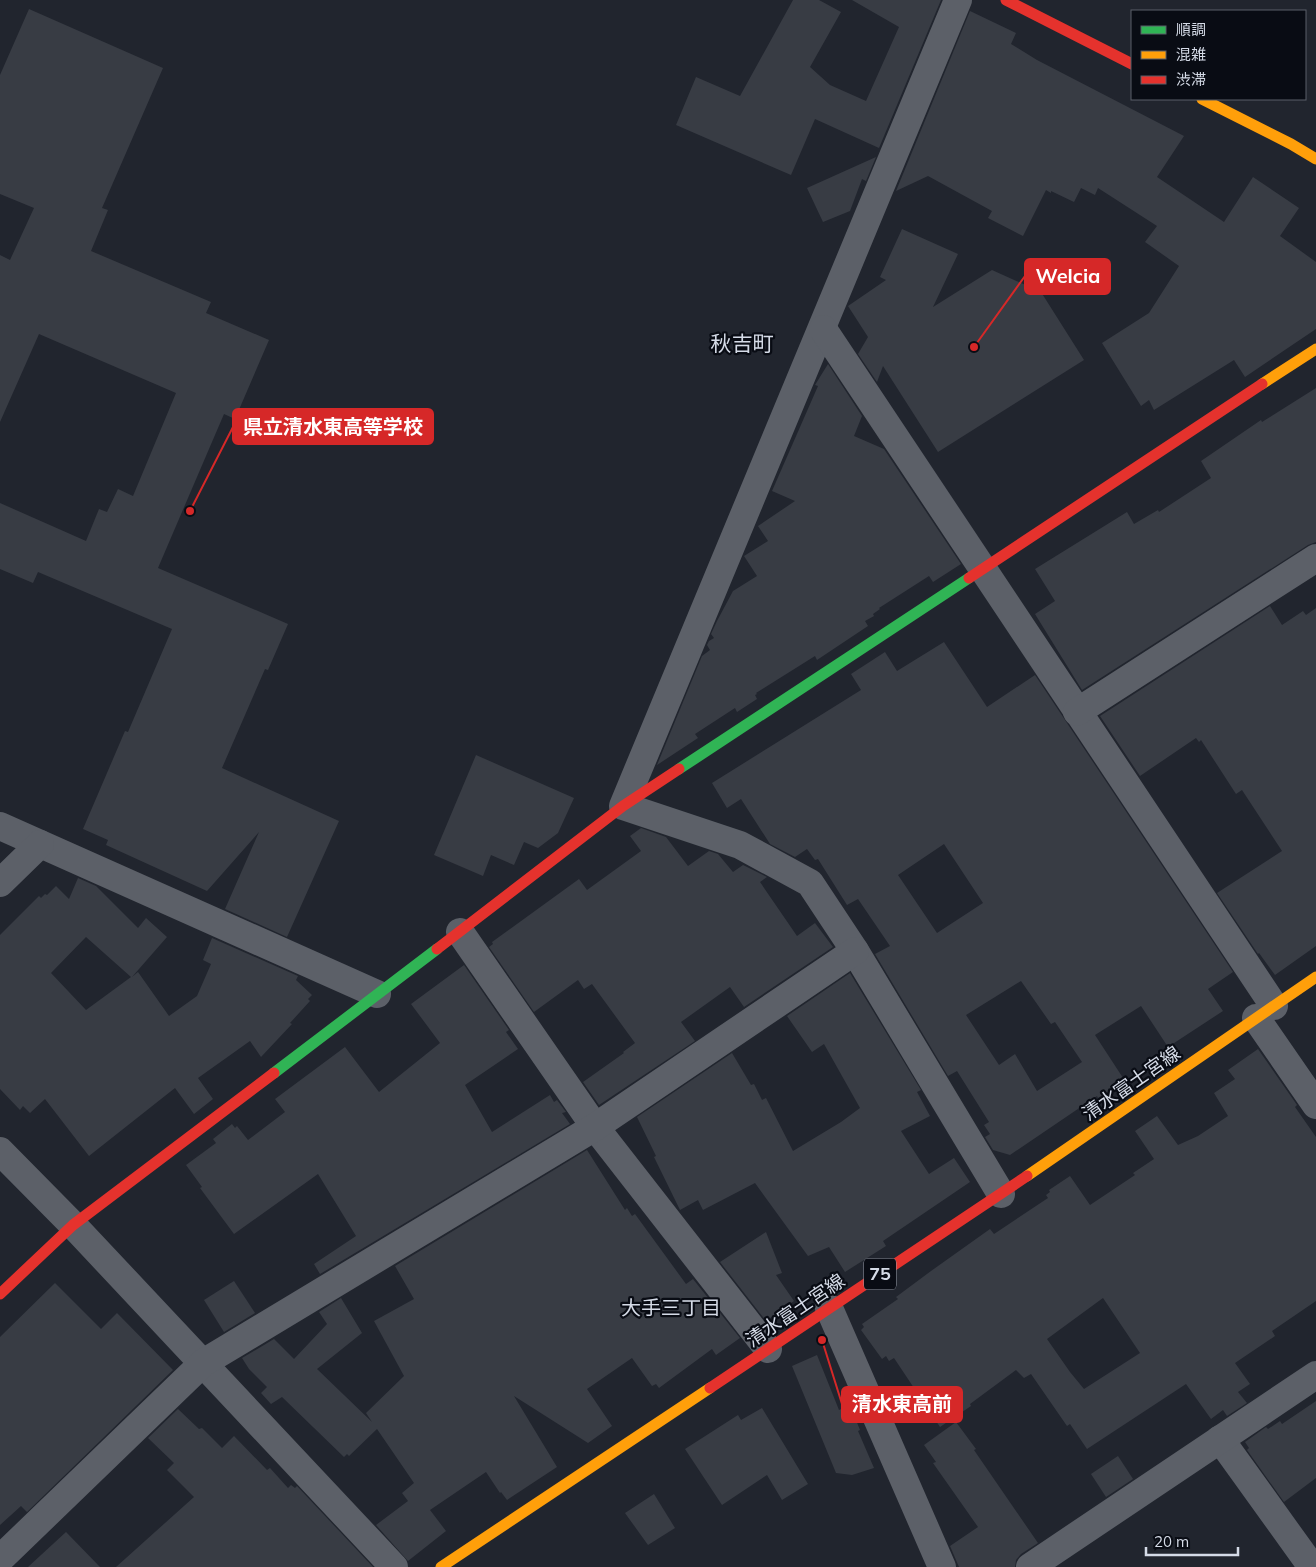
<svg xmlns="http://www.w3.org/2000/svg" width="1316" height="1567" viewBox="0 0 1316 1567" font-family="Mulish,'Noto Sans JP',sans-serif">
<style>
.building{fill:#383c44;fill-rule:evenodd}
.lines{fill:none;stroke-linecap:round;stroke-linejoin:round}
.street{stroke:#5c6068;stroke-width:28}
.fast{stroke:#30b455;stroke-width:11}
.slow{stroke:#ff9f0a;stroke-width:11}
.jam{stroke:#e5322d;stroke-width:11}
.labels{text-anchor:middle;stroke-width:4.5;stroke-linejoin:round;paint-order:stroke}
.shield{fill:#090c14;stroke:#989da8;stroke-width:1}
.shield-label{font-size:18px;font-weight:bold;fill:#d5dbe7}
.street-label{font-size:19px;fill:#d5dbe7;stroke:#090c14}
.neighbourhood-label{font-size:20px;fill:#d5dbe7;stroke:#090c14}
.quarter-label{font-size:21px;fill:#d5dbe7;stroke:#090c14}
.leader{fill:none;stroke:#d62828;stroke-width:2}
.callout-dot{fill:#d62828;stroke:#090c14;stroke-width:2}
.callout{fill:#d62828;stroke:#d62828;stroke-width:2}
.callout-label{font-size:20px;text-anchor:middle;font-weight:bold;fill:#fff}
</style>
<rect width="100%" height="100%" fill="#21252e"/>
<g class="building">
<polygon points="793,0 819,0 841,12 810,67 830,85 866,101 899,27 852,0 941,0 879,148 815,119 791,175 676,125 696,77 740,96"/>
<polygon points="29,9 163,68 102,208 108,210 91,251 211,302 206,313 269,340 235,419 224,414 158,568 288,624 268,670 265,669 222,768 339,821 287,937 225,909 259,832 207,891 106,845 108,840 83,829 125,731 128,732 172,629 38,572 33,583 0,569 0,503 86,541 99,509 107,512 118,489 133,496 176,393 39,334 0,422 0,255 10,260 34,208 0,194 0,75"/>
<polygon points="970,11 1016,33 1011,44 1037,60 1184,136 1157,177 1224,222 1253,177 1299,208 1280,236 1316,262 1316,329 1245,377 1234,360 1154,410 1149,400 1141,406 1102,343 1149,313 1179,266 1145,242 1157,226 1098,188 1095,195 1081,188 1074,202 1051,191 1051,193 1046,190 1023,236 988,218 992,211 928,176 896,191"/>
<polygon points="876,157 866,181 862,179 850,211 823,222 807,188"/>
<polygon points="902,229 958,254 933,307 992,270 1041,292 1084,360 938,452 883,366 877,382 858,354 868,337 848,306 886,280 880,277"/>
<polygon points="828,364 862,416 854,436 884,449 961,564 933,582 929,576 879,608 880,609 873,614 874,616 865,621 868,626 817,660 815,656 756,693 757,694 755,695 757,699 737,712 735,708 695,734 698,738 657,765 702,656 710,650 707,645 709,641 714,638 711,634 717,621 733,591 757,576 744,556 768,541 758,526 795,501 772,491 818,386 815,385"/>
<polygon points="1316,388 1316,542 1308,545 1082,690 1035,614 1055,601 1035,569 1127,512 1134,524 1158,510 1159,512 1211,478 1201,461 1261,420 1262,422"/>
<polygon points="1270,606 1282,625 1303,611 1306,615 1316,608 1316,946 1275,975 1259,953 1258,954 1217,893 1282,851 1242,790 1236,794 1201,740 1199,742 1196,738 1140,776 1100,716"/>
<path d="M944,642l43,65 48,-32 198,297 -25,17 15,22 -55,36 -27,-41 -46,29 30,46 -27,17 -1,-2 -87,59 -17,-5 -8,-13 5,-3 -6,-9 5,-3 -32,-51 -9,5 -73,-122 15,-8 -32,-47 -11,6 -29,-46 -3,1 -8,-11 -12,8 -25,-13 -29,-45 -14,9 -15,-25 149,-93 -10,-16 34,-22 12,19zM944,844l39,59 -46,30 -39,-58zM1021,981l30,43 4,-2 27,40 -45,29 -22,-37 -16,11 -33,-50z"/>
<polygon points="476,755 574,798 558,833 538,848 524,842 514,865 491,855 483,876 434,855"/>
<polygon points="641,828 666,837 688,866 709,851 718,854 733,872 743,865 767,877 760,882 797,936 815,923 833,947 744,1007 730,987 681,1022 695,1041 599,1105 583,1082 624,1053 623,1052 635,1043 592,984 584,989 578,980 534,1012 489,947 493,944 492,942 579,879 587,890 641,851 630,836"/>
<path d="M78,878l18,8 42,42 8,-10 21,19 -35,40 6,-5 31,44 28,-20 14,-32 -8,-4 9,-22 86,38 -2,4 16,15 -4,4 2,2 -20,22 2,1 -31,33 -11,-16 -52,37 15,21 -19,15 -19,-26 -86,68 -44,-57 -15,14 -7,-7 -3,4 -20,-21v-154l39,-39 2,2 4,-4 2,1 9,-9 13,13zM86,937l45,40 -45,33 -35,-37z"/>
<polygon points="464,965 509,1030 506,1032 518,1049 465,1085 492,1132 550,1095 554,1102 557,1100 566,1112 562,1113 570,1124 320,1274 314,1264 356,1236 318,1174 234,1234 200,1188 202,1187 186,1165 216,1143 213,1139 232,1124 235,1128 237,1126 248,1140 285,1112 275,1099 345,1047 379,1092 440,1043 411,1004"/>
<polygon points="850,973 921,1090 917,1092 930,1116 901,1131 929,1174 954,1158 970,1182 883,1241 886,1246 845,1272 829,1247 808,1256 755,1183 703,1210 698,1200 680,1210 654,1157 656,1156 637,1117 732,1053 751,1085 754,1084 762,1100 766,1098 793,1151 841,1122 860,1108 824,1044 812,1052 787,1016"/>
<path d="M1258,1049l39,56 -2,2 21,30v164l-44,30 3,5 -40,27 15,21 -12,8 9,11 -20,13 -4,-6 -12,9 -25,-35 -99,65 -17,-25 -3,2 -36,-52 -7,4 -8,-8 -46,34 1,2 -31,21 -46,-69 -5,3 -3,-5 -4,3 -21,-29 3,-3 -2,-3 36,-25 -2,-2 35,-26 59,-42 4,5 54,-36 -2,-3 4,-3 -1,-2 21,-14 20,29 45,-30 -2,-2 21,-14 -19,-28 22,-15 21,29 20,-9 30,-20 -14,-23 21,-14 -7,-9zM1103,1298l37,55 -56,36 -14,-17 -23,-33z"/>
<polygon points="587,1150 625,1210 627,1208 632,1216 635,1214 686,1284 693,1279 740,1338 716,1355 712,1349 659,1388 656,1384 652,1386 632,1358 587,1389 612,1426 588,1443 514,1396 557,1467 507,1500 501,1492 500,1493 486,1472 430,1510 446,1531 408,1561 376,1525 408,1501 402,1493 414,1483 377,1429 349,1456 347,1454 344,1457 282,1397 271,1404 261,1393 267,1387 249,1369 242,1358 274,1339 294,1359 327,1324 319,1312 341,1298 362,1333 317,1369 372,1422 366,1413 404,1376 374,1321 414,1299 395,1266"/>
<polygon points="766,1232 782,1273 776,1275 794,1301 766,1321 720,1262"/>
<polygon points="234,1281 255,1313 224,1332 204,1300"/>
<polygon points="55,1283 101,1329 117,1313 173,1370 27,1512 21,1506 0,1525 0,1337"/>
<polygon points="817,1355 839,1410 850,1405 860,1430 858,1431 874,1468 852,1475 836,1473 792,1366"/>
<polygon points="1316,1401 1316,1478 1284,1502 1247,1450 1249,1448 1245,1442 1266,1427 1268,1429 1280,1421 1282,1424"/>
<polygon points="762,1408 808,1484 782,1500 767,1475 722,1505 685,1449 738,1415 741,1420"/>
<polygon points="178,1409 199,1429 202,1428 222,1448 234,1436 267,1470 270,1468 288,1488 291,1485 295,1488 297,1486 373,1567 116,1567 194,1497 167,1470 174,1463 148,1438"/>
<polygon points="956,1422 976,1449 974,1450 1038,1543 1021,1554 1016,1560 1015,1567 959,1567 950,1546 978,1527 933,1463 936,1462 924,1445"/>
<polygon points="1118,1456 1133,1479 1106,1497 1091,1474"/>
<polygon points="654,1494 675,1528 648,1545 625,1513"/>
<polygon points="66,1532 100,1567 28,1567"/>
</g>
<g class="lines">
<g class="street">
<polyline points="958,0 623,806 740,845 810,883 855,951 1001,1194"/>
<polyline points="823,329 1274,1006"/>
<polyline points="1077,712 1316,558"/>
<polyline points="0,826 377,994"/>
<polyline points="0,883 40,844"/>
<polyline points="460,932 595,1127 768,1349"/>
<polyline points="1256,1018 1316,1105"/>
<polyline points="0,1151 73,1225 394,1567"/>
<polyline points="829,1308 942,1567"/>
<polyline points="1220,1439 1312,1567"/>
<polyline points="0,1559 203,1363 595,1127 855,951"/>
<polyline points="1030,1567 1316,1375"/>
</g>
<g class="fast">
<polyline points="679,769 969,578"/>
<polyline points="274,1073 437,949"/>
</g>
<g class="slow">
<polyline points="1202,99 1291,144 1316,159"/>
<polyline points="1262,384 1316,349"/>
<polyline points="1027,1176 1316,977"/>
<polyline points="441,1567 710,1388"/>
</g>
<g class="jam">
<polyline points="1006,0 1132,64"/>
<polyline points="969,578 1262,384"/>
<polyline points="437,949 623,806 679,769"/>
<polyline points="0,1294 73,1225 274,1073"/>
<polyline points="710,1388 1027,1176"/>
</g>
</g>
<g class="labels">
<rect class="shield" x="864" y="1258.5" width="32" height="31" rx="4"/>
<g class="shield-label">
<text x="880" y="1280">75</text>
</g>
<g class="street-label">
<text transform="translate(1131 1083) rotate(-35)" y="7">清水富士宮線</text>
<text transform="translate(795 1310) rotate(-34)" y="7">清水富士宮線</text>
</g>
<g class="neighbourhood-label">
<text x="671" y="1315">大手三丁目</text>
</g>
<g class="quarter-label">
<text x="742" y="351">秋吉町</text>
</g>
</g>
<path class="leader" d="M974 347L1025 276M190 511L233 427M822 1340L842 1404"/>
<g class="callout-dot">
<circle cx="974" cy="347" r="5"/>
<circle cx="190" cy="511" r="5"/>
<circle cx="822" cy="1340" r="5"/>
</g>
<g class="callout">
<rect x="1025" y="259" width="85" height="35" rx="5"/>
<rect x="233" y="409" width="200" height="35" rx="5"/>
<rect x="842" y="1387" width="120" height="35" rx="5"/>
</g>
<g class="callout-label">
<text x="1068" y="283">Welcia</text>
<text x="333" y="434">県立清水東高等学校</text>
<text x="902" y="1411">清水東高前</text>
</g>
<rect x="1131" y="10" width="175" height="90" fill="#090c14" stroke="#5b5f68"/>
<rect x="1141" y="26" width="25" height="8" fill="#30b455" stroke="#5b5f68"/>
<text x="1176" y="35" font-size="15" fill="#d5dbe7">順調</text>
<rect x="1141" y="51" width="25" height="8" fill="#ff9f0a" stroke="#5b5f68"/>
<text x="1176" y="60" font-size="15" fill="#d5dbe7">混雑</text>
<rect x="1141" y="76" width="25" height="8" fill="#e5322d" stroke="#5b5f68"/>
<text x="1176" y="85" font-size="15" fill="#d5dbe7">渋滞</text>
<path d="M1146 1547v8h92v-8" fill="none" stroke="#d5dbe7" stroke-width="2.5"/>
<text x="1154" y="1547" font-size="15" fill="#d5dbe7" stroke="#090c14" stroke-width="4" paint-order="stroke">20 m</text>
</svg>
